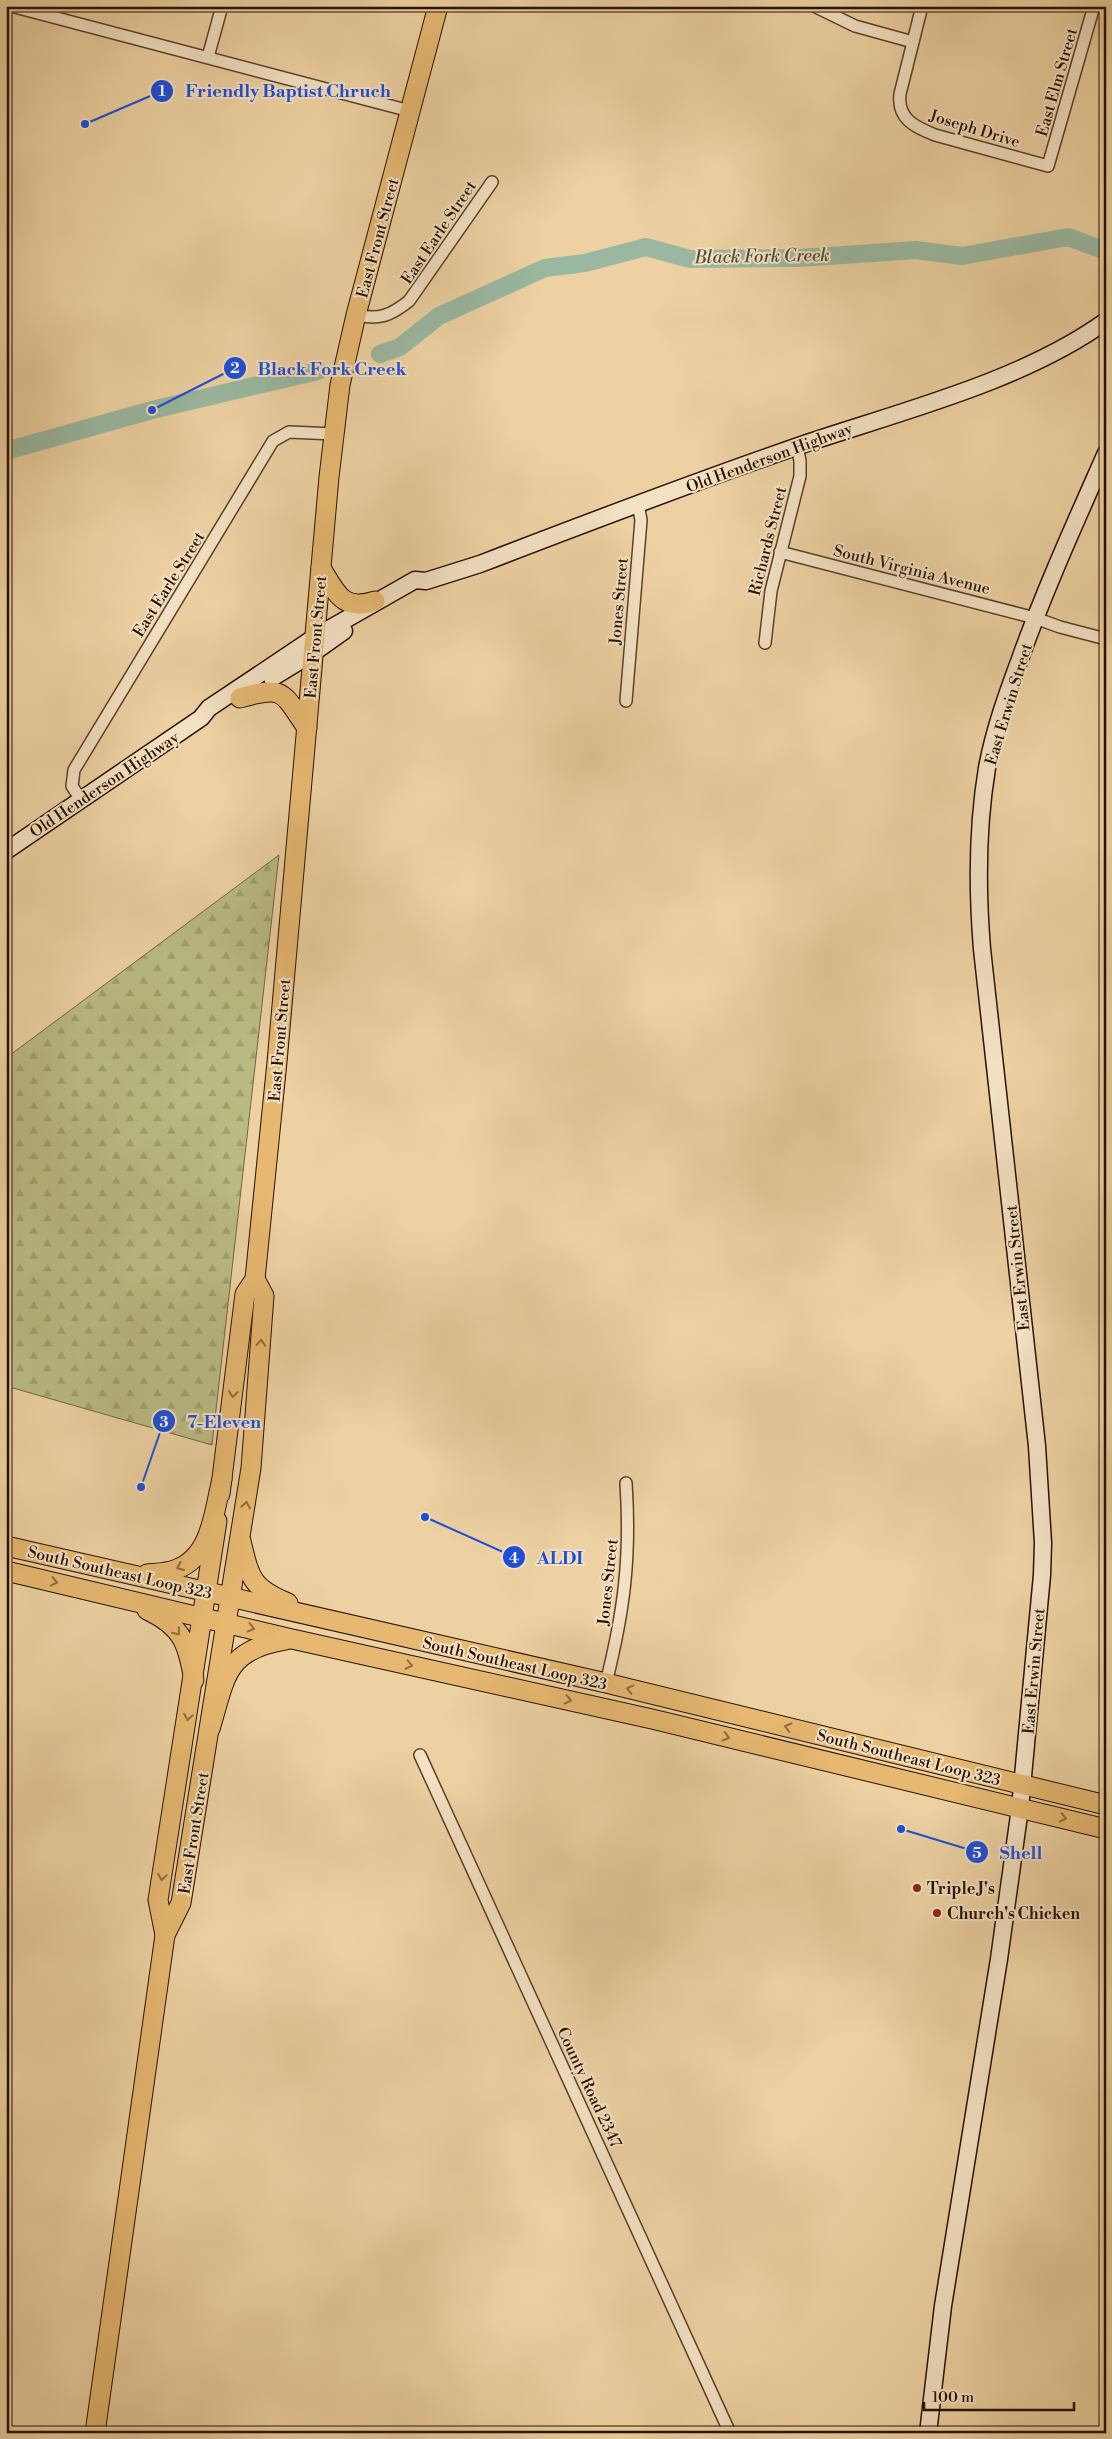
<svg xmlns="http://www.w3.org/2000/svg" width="1112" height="2439" viewBox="0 0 1112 2439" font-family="'Libre Bodoni',serif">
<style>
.forest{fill:url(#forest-firs);stroke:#716642}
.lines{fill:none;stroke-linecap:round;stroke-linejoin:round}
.river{stroke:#9ab8a1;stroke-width:18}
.minor-casing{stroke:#594028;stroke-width:14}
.secondary-casing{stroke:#281000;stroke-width:19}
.primary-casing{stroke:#281000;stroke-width:21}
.trunk-casing{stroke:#281000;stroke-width:21}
.minor{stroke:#f3e1c3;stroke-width:11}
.secondary{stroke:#f3e1c3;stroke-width:16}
.primary{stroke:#e6b871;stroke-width:19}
.trunk{stroke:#e6b871;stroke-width:19}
.oneway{stroke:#906c3e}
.poi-dot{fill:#8f2418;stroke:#f3e1c3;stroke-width:2}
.labels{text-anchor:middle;stroke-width:4;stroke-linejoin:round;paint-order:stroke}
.street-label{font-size:16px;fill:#281000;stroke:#f3e1c3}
.poi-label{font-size:16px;font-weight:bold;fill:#281000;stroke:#f3e1c3;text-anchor:start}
.water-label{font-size:18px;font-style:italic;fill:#504b38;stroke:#f3e1c3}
.leader{fill:none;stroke:#1d4ed8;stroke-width:2}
.callout-dot{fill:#1d4ed8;stroke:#f3e1c3;stroke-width:2}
.mark-label{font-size:15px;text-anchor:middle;font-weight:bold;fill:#fff}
.callout-label{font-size:18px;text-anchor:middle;font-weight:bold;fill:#1d4ed8;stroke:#f3e1c3;stroke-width:4;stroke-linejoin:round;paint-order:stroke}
</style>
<defs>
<pattern id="forest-firs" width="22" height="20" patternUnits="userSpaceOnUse" patternTransform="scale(1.25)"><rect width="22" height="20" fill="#babb83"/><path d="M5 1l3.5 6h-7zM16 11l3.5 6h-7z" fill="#a0a06f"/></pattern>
</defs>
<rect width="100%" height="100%" fill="#edd1a2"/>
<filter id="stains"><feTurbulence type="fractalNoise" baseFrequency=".004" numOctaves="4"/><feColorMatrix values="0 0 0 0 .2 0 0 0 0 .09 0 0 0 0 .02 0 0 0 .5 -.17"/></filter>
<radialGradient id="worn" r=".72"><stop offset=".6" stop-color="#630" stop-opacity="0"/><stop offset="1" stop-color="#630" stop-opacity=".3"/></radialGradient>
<polygon class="forest" points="279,855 212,1445 6,1386 6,1058"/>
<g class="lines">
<g class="river">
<polyline points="380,354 400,347 439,316 545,268 585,263 646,247 690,259 799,258 916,250 962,256 1068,237 1106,251"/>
<polyline points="6,451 152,410 318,371"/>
</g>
<g class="minor-casing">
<g id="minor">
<polyline points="11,6 410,111"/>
<polyline points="814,6 855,26 913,42"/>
<path d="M922,6l-22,88c-3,25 15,33 35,41l113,31 46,-160"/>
<polyline points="208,57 222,6"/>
<path d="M356,315c23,5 34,1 53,-14l83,-119"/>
<polyline points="780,552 1035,618 1060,627 1106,639"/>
<polyline points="765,643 771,591 800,476 800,461 797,447"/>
<polyline points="626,701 641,520 638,504"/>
<polyline points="81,800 72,786 74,770 273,441 289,432 334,434"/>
<path d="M606,1683c18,-72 25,-125 20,-200"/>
<polyline points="420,1755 730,2433"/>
</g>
</g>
<g class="secondary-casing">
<g id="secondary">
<polyline points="272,678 313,653 344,631"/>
<path d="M6,851l195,-133 8,-10 106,-71 100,-57 11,1 54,-17c109,-42 219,-84 330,-122 96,-32 214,-62 296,-121"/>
<path d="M928,2433l15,-127 56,-347 21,-151 22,-233 1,-32 -6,-97 -55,-497c-5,-61 -5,-121 5,-181 7,-38 20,-74 33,-109 25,-70 56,-138 86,-206"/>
</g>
</g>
<g class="primary-casing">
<g id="primary">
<path d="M321,568c15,24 21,44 54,33"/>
<path d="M240,698c45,-13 42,-6 67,30"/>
<polyline points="220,1494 245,1294 255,1279 277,1062 329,477 340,385 356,315 438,6"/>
<polyline points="165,1935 158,1900 217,1521"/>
<polyline points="95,2433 165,1935 181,1903 251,1468 264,1296 255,1279"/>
</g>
</g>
<g class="trunk-casing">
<g id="trunk">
<path d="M241,1541c9,37 10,47 47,62"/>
<polyline points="6,1546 606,1683 1106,1805"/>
<polyline points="6,1571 292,1639 652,1719 1106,1829"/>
<path d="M147,1574c10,-1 21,-1 30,-5 35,-13 37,-59 45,-90"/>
<path d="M147,1610c36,17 40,33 47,70"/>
<path d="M210,1729c16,-53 15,-79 76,-89"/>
</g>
</g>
<use href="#minor" class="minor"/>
<use href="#secondary" class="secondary"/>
<use href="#primary" class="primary"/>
<use href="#trunk" class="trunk"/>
</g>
<defs><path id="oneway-chevron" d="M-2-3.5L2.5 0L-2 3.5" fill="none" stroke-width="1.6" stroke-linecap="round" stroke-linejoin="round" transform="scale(1.25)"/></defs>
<g class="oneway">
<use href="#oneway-chevron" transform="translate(261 1343) rotate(-86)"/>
<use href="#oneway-chevron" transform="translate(233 1394) rotate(97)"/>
<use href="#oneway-chevron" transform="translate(246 1505) rotate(-81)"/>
<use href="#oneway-chevron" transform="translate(180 1567) rotate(156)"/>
<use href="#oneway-chevron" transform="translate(54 1582) rotate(13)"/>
<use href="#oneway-chevron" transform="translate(251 1628) rotate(14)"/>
<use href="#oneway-chevron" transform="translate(177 1632) rotate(51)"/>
<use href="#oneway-chevron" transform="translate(409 1665) rotate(12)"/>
<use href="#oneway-chevron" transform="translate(630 1689) rotate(-167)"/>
<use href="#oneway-chevron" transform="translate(568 1700) rotate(13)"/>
<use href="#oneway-chevron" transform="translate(188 1717) rotate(99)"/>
<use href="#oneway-chevron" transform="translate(788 1727) rotate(-166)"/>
<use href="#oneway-chevron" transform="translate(726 1737) rotate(14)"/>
<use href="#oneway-chevron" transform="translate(1063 1818) rotate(13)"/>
<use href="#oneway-chevron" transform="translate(162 1877) rotate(99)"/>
</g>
<g class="poi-dot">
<circle cx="917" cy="1888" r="5"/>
<circle cx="937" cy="1913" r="5"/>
</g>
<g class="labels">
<g class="street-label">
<text transform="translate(1056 82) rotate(-74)" y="6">East Elm Street</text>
<text transform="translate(975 128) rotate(17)" y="6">Joseph Drive</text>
<text transform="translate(438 232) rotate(-56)" y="6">East Earle Street</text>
<text transform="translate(377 238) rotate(-75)" y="6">East Front Street</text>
<text transform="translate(769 457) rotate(-20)" y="6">Old Henderson Highway</text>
<text transform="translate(767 541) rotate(-76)" y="6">Richards Street</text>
<text transform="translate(912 569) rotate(14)" y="6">South Virginia Avenue</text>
<text transform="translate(168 584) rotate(-58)" y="6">East Earle Street</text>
<text transform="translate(618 601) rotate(-85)" y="6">Jones Street</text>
<text transform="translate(315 637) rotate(-85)" y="6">East Front Street</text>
<text transform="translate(1008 704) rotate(-73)" y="6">East Erwin Street</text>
<text transform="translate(104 784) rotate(-34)" y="6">Old Henderson Highway</text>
<text transform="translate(279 1040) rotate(-85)" y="6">East Front Street</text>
<text transform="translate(1017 1268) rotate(-96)" y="6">East Erwin Street</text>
<text transform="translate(120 1572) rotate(13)" y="6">South Southeast Loop 323</text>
<text transform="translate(607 1582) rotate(-84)" y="6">Jones Street</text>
<text transform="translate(515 1663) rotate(13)" y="6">South Southeast Loop 323</text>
<text transform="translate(1033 1671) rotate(-85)" y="6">East Erwin Street</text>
<text transform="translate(909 1757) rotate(14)" y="6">South Southeast Loop 323</text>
<text transform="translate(193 1833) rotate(-81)" y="6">East Front Street</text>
<text transform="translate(590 2087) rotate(65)" y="6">County Road 2347</text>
</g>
<g class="poi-label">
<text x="927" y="1894">Triple J's</text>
<text x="947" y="1919">Church's Chicken</text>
</g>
<g class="water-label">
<text transform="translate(762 256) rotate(-1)" y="6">Black Fork Creek</text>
</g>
</g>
<path class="leader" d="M85 124L162 91M152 410L235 368M141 1487L164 1421M425 1517L514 1557M901 1829L977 1852"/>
<g class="callout-dot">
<circle cx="85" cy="124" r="5"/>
<circle cx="152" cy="410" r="5"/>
<circle cx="141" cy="1487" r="5"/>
<circle cx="425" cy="1517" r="5"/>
<circle cx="901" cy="1829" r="5"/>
<circle cx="162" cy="91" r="12"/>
<circle cx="235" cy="368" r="12"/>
<circle cx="164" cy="1421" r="12"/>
<circle cx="514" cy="1557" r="12"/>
<circle cx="977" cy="1852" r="12"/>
</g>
<g class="mark-label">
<text x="162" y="96">1</text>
<text x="235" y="373">2</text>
<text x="164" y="1427">3</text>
<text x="514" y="1563">4</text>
<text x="977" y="1858">5</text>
</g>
<g class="callout-label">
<text x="288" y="97">Friendly Baptist Chruch</text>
<text x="332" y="375">Black Fork Creek</text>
<text x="224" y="1428">7-Eleven</text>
<text x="560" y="1564">ALDI</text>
<text x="1021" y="1859">Shell</text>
</g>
<rect width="1112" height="2439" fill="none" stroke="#edd1a2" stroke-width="25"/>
<rect x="8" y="8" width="1097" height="2424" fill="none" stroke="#281000" stroke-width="2.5"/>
<rect x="12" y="12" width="1087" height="2414" fill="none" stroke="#281000"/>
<path d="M924 2402v8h150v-8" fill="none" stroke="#281000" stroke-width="2.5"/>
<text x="932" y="2402" font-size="15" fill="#281000" stroke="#f3e1c3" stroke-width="4" paint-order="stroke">100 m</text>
<rect width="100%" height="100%" filter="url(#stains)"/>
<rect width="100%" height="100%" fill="url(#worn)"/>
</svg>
